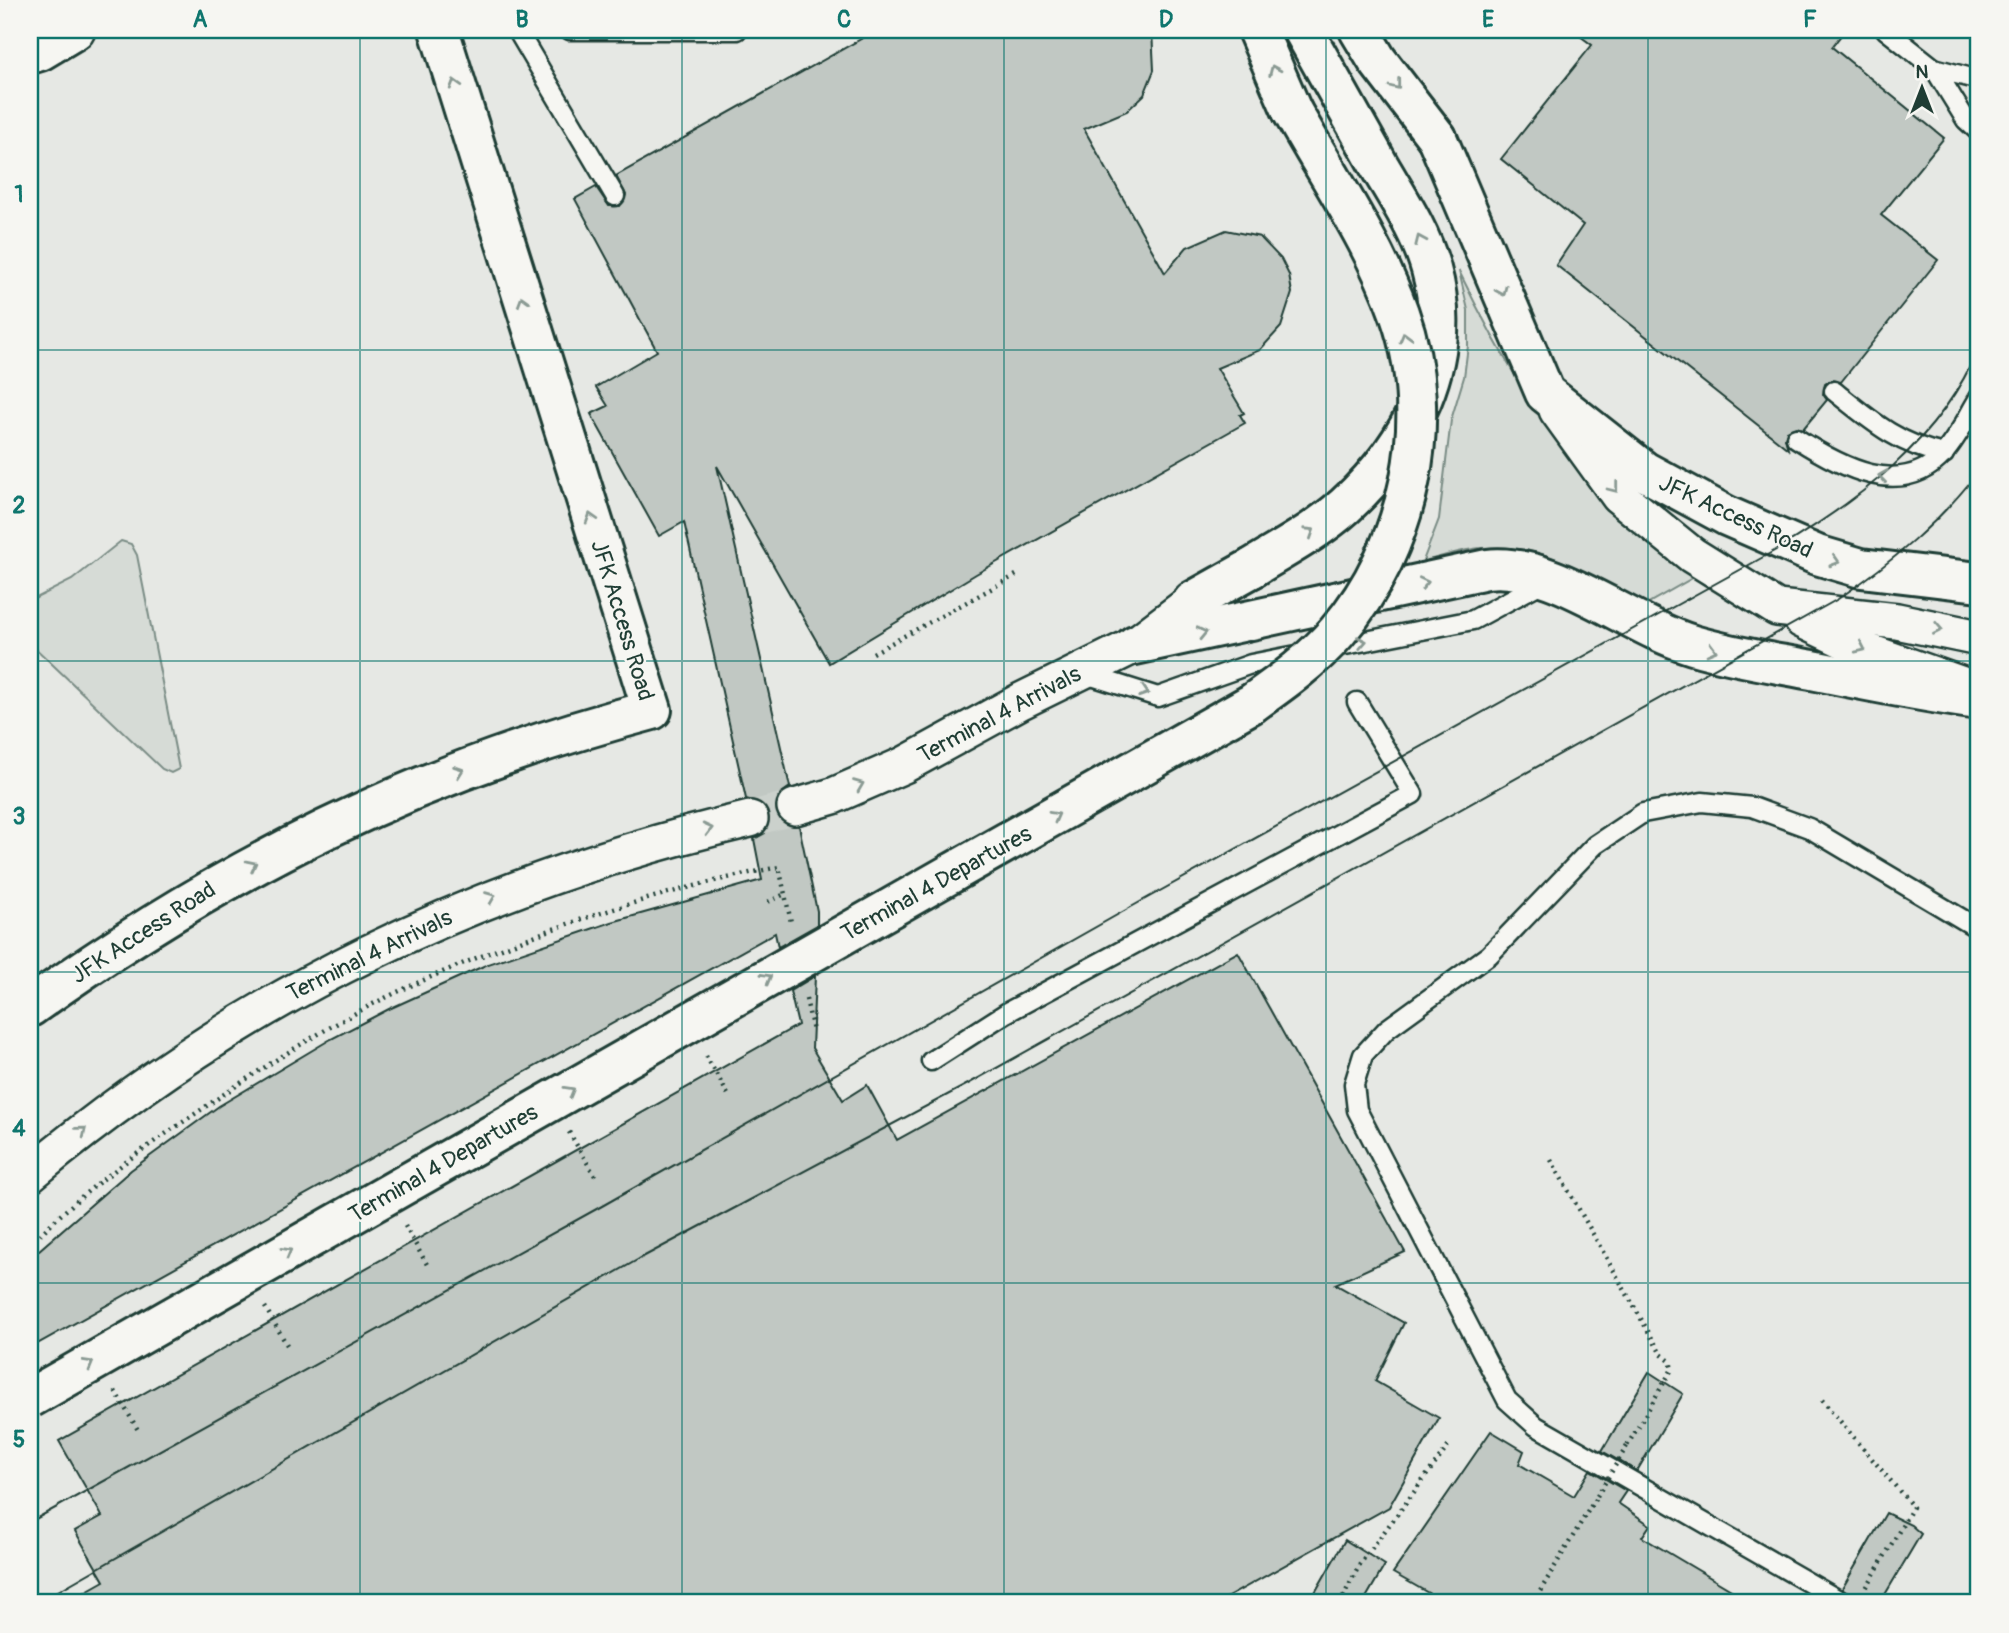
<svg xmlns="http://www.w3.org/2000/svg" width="2009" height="1633" viewBox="0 0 2009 1633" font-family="Pangolin,sans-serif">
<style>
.built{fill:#e6e8e4}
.green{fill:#d6dbd6;stroke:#7a8c85;stroke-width:2}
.building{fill:#c1c8c3;stroke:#1f3d34;stroke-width:2}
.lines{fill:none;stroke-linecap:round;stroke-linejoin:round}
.street-tunnel{stroke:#cbd1cc;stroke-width:35;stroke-dasharray:35 18;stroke-linecap:butt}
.lane-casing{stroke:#1f3d34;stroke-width:23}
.street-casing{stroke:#1f3d34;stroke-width:40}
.secondary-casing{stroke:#1f3d34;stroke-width:44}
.highway-casing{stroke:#1f3d34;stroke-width:44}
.path{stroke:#1f3d34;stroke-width:4.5;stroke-dasharray:2 5;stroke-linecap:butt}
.lane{stroke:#f6f6f2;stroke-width:18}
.street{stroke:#f6f6f2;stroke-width:35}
.secondary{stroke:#f6f6f2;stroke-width:38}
.highway{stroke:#f6f6f2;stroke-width:38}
.tram{stroke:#1f3d34;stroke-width:2}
.secondary-bridge-casing{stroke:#1f3d34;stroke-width:44;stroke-linecap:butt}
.path-bridge{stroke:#1f3d34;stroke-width:4.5;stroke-dasharray:2 5;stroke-linecap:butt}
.secondary-bridge{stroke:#f6f6f2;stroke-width:38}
.oneway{stroke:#8a9a93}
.grid{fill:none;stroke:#0f766e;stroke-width:2;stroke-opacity:0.55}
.labels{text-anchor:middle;stroke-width:5;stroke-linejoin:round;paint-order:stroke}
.street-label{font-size:23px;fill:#1f3d34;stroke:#f6f6f2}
.neatline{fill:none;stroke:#0f766e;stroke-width:2.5}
.grid-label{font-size:23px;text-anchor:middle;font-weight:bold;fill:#0f766e}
</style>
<rect width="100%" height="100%" fill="#f6f6f2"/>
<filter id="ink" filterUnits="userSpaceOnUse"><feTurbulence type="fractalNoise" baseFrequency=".0143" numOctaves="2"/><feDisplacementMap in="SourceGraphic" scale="14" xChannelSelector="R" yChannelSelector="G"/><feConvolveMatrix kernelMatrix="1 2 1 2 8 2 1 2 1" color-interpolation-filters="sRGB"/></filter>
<g filter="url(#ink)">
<rect class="built" x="30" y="30" width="1949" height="1573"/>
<g class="green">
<path d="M1459,271c40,83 85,159 147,228 25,29 59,53 88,78l-51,29c-52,-32 -98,-63 -161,-58 -20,1 -40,9 -59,13l16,-42 12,-99 13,-43 4,-31v-36z"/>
<polygon points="121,541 131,544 137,555 179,769 171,773 162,769 30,643 30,601 72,580"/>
</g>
<g class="building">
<polygon points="877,30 1152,30 1154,70 1144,95 1127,111 1084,129 1165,273 1187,247 1226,230 1260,237 1281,259 1289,275 1292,293 1281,327 1260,350 1217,368 1244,413 1240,415 1245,423 976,574 829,663 717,466 790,787 780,794 776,812 782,822 799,826 817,911 817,925 778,947 775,933 30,1348 30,1258 131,1170 219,1106 331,1039 389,1009 488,964 612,922 762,880 754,839 765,833 770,815 764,804 746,799 684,522 659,536 591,414 608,406 596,387 657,351 575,199 596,187 609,206 620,206 626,195 616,176"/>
<polygon points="1572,30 1845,30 1832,47 1944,138 1881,215 1938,260 1841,382 1831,380 1825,384 1823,394 1827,400 1803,429 1796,427 1787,431 1785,438 1788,449 1556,265 1583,225 1501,159 1592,45"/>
<polygon points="1238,952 1405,1252 1335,1284 1404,1323 1375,1381 1439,1418 1389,1507 1217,1603 65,1603 104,1581 75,1531 102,1516 59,1441 798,1025 790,991 815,976 812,1048 843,1100 867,1085 897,1140"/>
<polygon points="1649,1372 1683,1394 1637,1471 1602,1451"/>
<polygon points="1491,1431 1524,1451 1519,1464 1574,1496 1590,1470 1626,1491 1618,1503 1650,1525 1642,1537 1753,1603 1446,1603 1393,1573"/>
<polygon points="1886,1513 1911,1525 1921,1534 1880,1603 1855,1603 1853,1597 1842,1589"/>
<polygon points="1345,1540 1385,1565 1363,1603 1309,1603"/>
</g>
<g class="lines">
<polyline class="street-tunnel" points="750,819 795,807"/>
<g class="lane-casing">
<g id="lane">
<polyline points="517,30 615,196"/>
<polyline points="570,30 737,30"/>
<polyline points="1886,30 1934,68 1966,120 1979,132"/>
<polyline points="1934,68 1979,80"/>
<path d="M1834,391c35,28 64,54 110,63"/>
<path d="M1796,438c43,28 106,63 148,15 14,-16 24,-37 35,-55"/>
<polyline points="1330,648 1473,620 1545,581"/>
<polyline points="1082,673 1158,697 1251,664 1302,654"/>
<polyline points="931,1061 1006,1013 1413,794 1357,702"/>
<polyline points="1844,1603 1536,1426 1507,1400 1357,1110 1354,1084 1363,1055 1387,1029 1489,955 1595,845 1643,813 1702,802 1752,807 1809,828 1979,929"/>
</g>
</g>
<g class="street-casing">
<g id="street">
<polyline points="1557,410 1619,496 1692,555 1777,608 1897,621 1979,638"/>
<polyline points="1802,620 1869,652 1974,689"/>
<polyline points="795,807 833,796 904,765 1021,701 1135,645 1193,601"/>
<path d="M30,1174c215,-180 448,-291 720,-355"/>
</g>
</g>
<g class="secondary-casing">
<g id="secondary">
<polyline points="1437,138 1545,393 1644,471 1727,516 1817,555 1861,568 1979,582"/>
<polyline points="1193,601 1252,568"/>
<path d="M1135,645l352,-76c66,-8 140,56 206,76 41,12 83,18 124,26 54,11 108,22 162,29"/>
<polyline points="952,873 1251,704"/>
<path d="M30,1007c197,-141 386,-235 622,-297l-213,-680"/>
</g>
</g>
<g class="highway-casing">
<g id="highway">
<polyline points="1257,30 1292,111"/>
<polyline points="1359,30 1377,60 1437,138"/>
<polyline points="30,54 40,51 75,30"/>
<path d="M1252,568c31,-19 65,-37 93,-62 65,-60 112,-145 86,-237 -10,-36 -31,-68 -50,-100 -26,-46 -52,-93 -78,-139"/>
</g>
</g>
<g class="path">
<polyline points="873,653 1020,573"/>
<polyline points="768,902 785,894"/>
<polyline points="806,999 813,1031"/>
<polyline points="706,1056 730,1098"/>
<polyline points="569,1132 595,1176"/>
<polyline points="1551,1160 1661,1354 1670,1361 1672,1369 1627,1446"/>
<polyline points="405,1226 429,1268"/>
<path d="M30,1245c47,-50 105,-91 162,-129 68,-47 138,-93 214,-128 118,-53 245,-96 373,-121l12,55"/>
<polyline points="265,1307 287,1345"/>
<polyline points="115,1391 138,1430"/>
<polyline points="1822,1400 1913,1507 1865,1590"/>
<polyline points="1340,1603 1360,1564 1450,1444"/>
<polyline points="1533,1603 1597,1496"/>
</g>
<use href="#lane" class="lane"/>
<use href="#street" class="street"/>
<use href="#secondary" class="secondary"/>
<use href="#highway" class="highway"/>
<g class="tram">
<polyline points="1978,30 1979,32"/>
<path d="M30,1522l572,-316 538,-304 636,-352c84,-51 164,-109 203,-203"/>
<path d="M37,1603l602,-344 329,-175 870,-485c54,-37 101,-76 141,-128"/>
</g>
<g class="secondary-bridge-casing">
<g id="secondary-bridge">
<path d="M1251,704c31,-22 61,-43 86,-72 73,-85 100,-213 62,-319 -25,-71 -71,-137 -107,-202"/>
<polyline points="30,1398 952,873"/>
</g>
</g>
<polyline class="path-bridge" points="1597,1496 1627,1446"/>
<use href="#secondary-bridge" class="secondary-bridge"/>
</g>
<defs><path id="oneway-chevron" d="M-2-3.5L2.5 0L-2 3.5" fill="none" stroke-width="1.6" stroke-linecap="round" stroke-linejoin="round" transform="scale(1.75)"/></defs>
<g class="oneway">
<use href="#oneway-chevron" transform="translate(1274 70) rotate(-113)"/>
<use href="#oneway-chevron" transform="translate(455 84) rotate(-107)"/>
<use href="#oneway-chevron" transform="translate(1396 85) rotate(52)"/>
<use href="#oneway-chevron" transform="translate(1420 240) rotate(-114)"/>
<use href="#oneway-chevron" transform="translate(1502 291) rotate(67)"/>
<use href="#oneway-chevron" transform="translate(523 301) rotate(-107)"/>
<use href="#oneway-chevron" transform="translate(1405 337) rotate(-105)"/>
<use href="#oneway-chevron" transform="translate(1883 476) rotate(-172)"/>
<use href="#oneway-chevron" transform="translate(1614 488) rotate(52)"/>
<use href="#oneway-chevron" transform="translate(591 518) rotate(-107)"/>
<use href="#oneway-chevron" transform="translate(1310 532) rotate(-33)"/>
<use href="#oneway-chevron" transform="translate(1835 561) rotate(17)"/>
<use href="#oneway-chevron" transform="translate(1424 583) rotate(-12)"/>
<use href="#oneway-chevron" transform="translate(1938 629) rotate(11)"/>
<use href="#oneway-chevron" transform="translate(1202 633) rotate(-13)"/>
<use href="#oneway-chevron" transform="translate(1362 642) rotate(-11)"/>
<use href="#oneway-chevron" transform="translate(1861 648) rotate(25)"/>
<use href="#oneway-chevron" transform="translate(1712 650) rotate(15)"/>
<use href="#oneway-chevron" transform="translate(1144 692) rotate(18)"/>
<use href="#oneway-chevron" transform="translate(459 771) rotate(-20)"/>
<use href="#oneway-chevron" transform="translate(859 785) rotate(-22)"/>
<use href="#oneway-chevron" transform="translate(1055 816) rotate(-29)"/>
<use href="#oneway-chevron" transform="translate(708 829) rotate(-14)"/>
<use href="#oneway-chevron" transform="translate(252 865) rotate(-27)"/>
<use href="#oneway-chevron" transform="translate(491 897) rotate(-22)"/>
<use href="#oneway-chevron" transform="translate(767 978) rotate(-30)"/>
<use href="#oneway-chevron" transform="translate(570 1091) rotate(-30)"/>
<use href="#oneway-chevron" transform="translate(82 1131) rotate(-39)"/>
<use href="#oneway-chevron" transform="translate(287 1252) rotate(-30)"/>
<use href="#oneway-chevron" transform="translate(89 1364) rotate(-30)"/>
</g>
</g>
<path class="grid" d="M360,30v1573M682,30v1573M1004,30v1573M1326,30v1573M1648,30v1573M30,350h1949M30,661h1949M30,972h1949M30,1283h1949"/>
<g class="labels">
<g class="street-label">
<text transform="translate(1736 516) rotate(25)" y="8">JFK Access Road</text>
<text transform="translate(623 620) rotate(73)" y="8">JFK Access Road</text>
<text transform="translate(999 714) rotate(-28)" y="8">Terminal 4 Arrivals</text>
<text transform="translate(936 883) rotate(-29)" y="8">Terminal 4 Departures</text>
<text transform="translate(143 932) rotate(-33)" y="8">JFK Access Road</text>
<text transform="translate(369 955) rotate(-26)" y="8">Terminal 4 Arrivals</text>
<text transform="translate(443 1163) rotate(-30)" y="8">Terminal 4 Departures</text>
</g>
</g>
<rect width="2009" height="1633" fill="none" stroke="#f6f6f2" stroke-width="77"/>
<g transform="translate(1922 88)" stroke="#f6f6f2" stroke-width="5" paint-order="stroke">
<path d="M0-5L12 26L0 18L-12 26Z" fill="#1f3d34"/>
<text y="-10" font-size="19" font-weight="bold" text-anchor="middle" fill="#1f3d34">N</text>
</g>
<rect x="38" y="38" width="1932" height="1556" class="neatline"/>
<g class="grid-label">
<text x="200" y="27">A</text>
<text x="522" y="27">B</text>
<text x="844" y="27">C</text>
<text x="1166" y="27">D</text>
<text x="1488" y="27">E</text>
<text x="1810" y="27">F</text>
<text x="19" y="202">1</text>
<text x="19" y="513">2</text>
<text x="19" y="824">3</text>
<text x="19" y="1136">4</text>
<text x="19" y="1447">5</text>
</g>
</svg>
